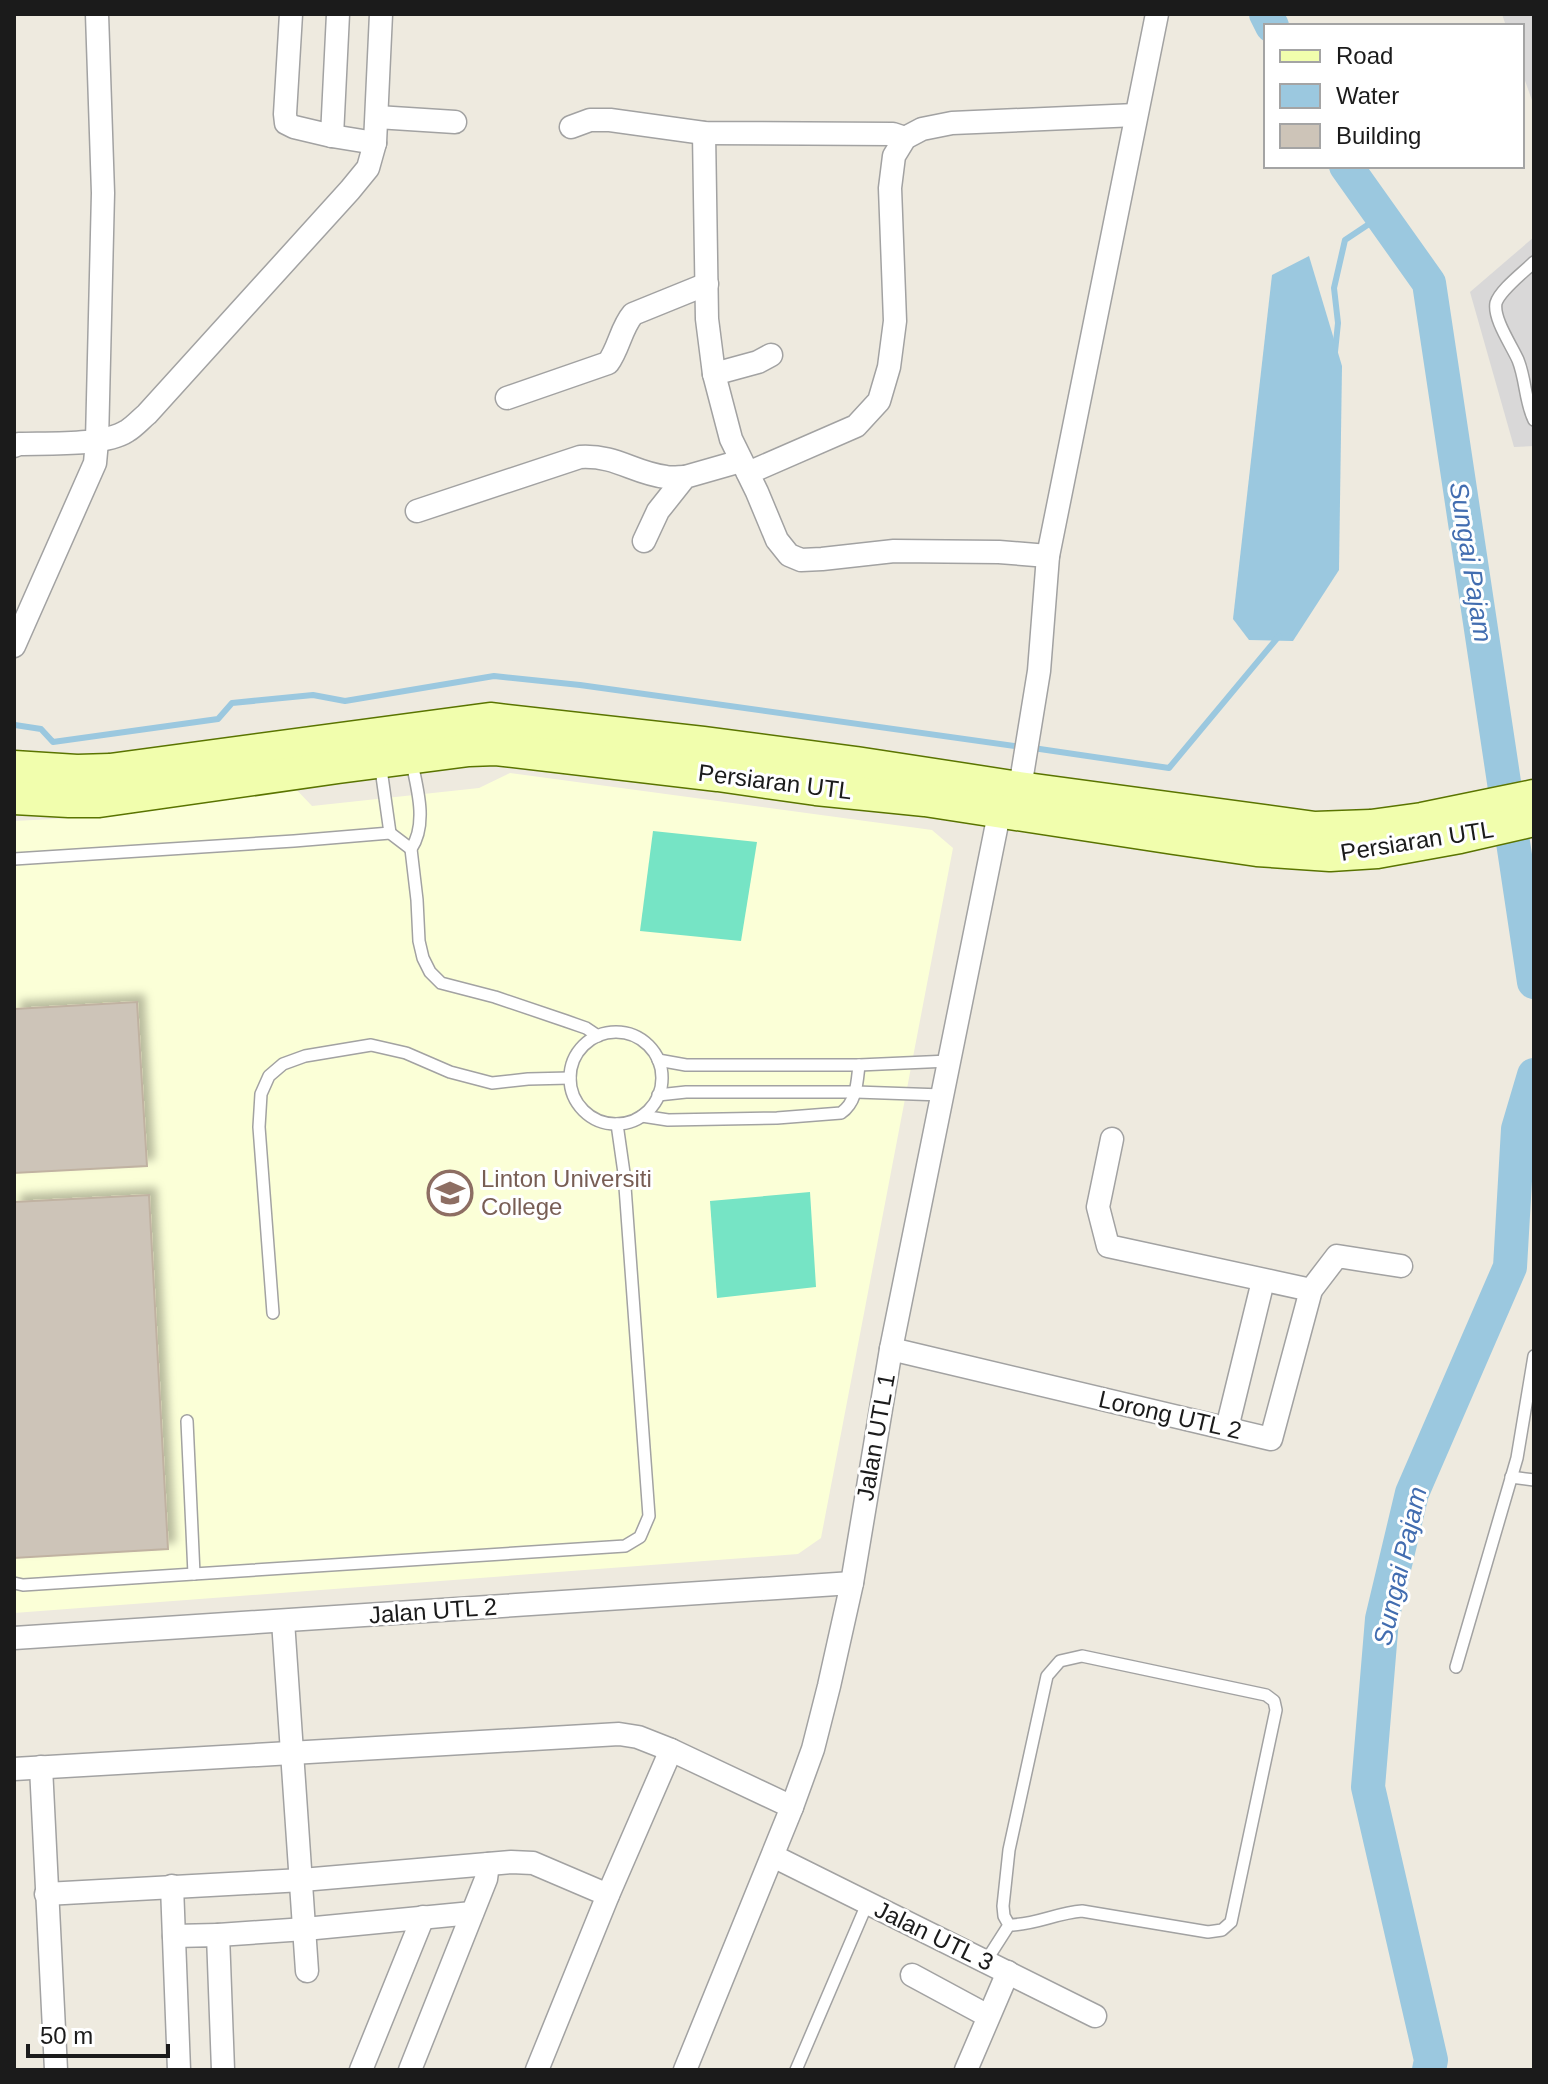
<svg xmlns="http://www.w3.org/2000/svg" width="1548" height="2084" viewBox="0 0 1548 2084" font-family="Helvetica,sans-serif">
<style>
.residential{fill:#d9d8d8}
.education{fill:#fbffd7}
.pitch{fill:#76e4c5}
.water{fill:#9bc8df}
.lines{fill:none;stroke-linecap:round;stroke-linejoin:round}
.stream{stroke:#9bc8df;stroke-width:6}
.river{stroke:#9bc8df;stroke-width:34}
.building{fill:#cdc4b8;stroke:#c0b2a1;stroke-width:2;filter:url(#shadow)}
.lane-casing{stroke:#a2a2a2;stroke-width:14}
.street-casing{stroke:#a2a2a2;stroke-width:25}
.secondary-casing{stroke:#5a7400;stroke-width:35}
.lane{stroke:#fff;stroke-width:11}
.street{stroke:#fff;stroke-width:22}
.secondary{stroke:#f1fead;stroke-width:32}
.labels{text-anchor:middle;stroke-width:6;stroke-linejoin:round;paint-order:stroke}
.street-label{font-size:24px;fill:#1b1b1b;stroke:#fff}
.education-label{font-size:24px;fill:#785e54;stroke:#fff;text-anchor:start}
.water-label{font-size:26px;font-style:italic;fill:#426db0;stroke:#fff}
</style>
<defs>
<filter id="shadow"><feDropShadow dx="7" dy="-7" stdDeviation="4" flood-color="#0004"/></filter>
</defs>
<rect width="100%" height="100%" fill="#eeeadf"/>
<g class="residential">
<polygon points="1502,14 1534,14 1534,106 1522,72 1522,26 1506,26"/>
<polygon points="1534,237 1534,446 1514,447 1470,292"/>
</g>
<polygon class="education" points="510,773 932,830 953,848 821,1538 798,1554 14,1613 14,821 92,817 292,785 312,806 479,788"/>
<g class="pitch">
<polygon points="653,831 757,842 741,941 640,931"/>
<polygon points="810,1192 816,1287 717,1298 710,1201"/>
</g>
<polygon class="water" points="1309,256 1342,366 1339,570 1293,641 1249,640 1233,619 1272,275"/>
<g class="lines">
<g class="stream">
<polyline points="1335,352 1338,323 1334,288 1345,240 1381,216"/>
<polyline points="15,725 41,729 53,742 218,719 232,703 313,695 345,701 494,676 580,685 1022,747"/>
<polyline points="1033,748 1169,768 1279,636"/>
</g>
<g class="river">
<polyline points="1266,14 1272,26"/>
<polyline points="1346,166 1429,283 1534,982"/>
<polyline points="1429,2070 1431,2060 1368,1787 1382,1619 1412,1493 1510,1267 1518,1129 1534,1075"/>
</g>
</g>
<g class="building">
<polygon points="137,1002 147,1166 14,1173 14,1009"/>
<polygon points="149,1195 168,1549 14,1558 14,1202"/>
</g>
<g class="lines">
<g class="lane-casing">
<g id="lane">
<path d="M1534,262c-10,10 -34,28 -38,41 -3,16 16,43 22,57 8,20 7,42 16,60"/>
<path d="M411,759c6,28 17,65 0,90l6,51 2,41 4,17 7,14 11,11 54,14 71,24 20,7 12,8"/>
<polyline points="380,762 390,833"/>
<polyline points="14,859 294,841 390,833 411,849"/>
<circle cx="616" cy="1078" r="46"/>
<polyline points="658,1060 686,1065 859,1065 949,1061"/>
<polyline points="658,1095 686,1092 856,1092 942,1095"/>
<path d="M642,1116l26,4 109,-2 64,-5c16,-11 16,-31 18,-48"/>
<polyline points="273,1313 259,1127 261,1094 269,1076 283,1064 305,1056 371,1045 406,1053 450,1072 492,1083 528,1079 570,1078"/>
<polyline points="187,1421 194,1574"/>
<polyline points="1511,1477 1534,1480"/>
<polyline points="14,1583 23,1585 625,1546 640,1537 649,1516 624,1173 617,1124"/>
<polyline points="1456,1667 1517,1458 1534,1356"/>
<path d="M986,1961l23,-36c26,0 47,-12 73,-14l126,21 14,-2 9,-8 45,-212 -2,-9 -8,-6 -184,-39 -22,5 -13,15 -38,174 -6,56 1,10 5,9"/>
<polyline points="796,2070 867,1904"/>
</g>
</g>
<g class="street-casing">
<g id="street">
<polyline points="291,14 285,114 286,123 294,127 332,136 338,14"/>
<polyline points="377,117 455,122"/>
<polyline points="571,127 590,120 610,120 704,133 893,134 905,138"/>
<polyline points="704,133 707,319 714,374 731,439 757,492 777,540 789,555 801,560 822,559 894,551 999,552 1048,556"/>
<polyline points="332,136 375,143"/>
<polyline points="714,374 758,362 771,355"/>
<path d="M507,398l101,-35c11,-15 13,-35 25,-49l74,-30"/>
<path d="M14,446l5,-2c28,-1 85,2 108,-13 7,-4 14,-12 20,-17l203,-224 18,-22 7,-25 6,-129"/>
<polyline points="748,473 856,426 879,401 889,367 895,321 890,188 894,156 905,138 922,129 952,123 1136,115"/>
<path d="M417,511l163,-54c37,-2 53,16 86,20 6,1 13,0 19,0"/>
<polyline points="644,541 658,511 685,477 741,461"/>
<polyline points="14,646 95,463 97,441 103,193 97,14"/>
<polyline points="1018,800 1039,671 1048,556 1157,14"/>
<polyline points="1112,1139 1098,1207 1108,1246 1311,1290"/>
<polyline points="891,1349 1271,1439 1311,1290 1337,1256 1401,1266"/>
<polyline points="1227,1428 1263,1281"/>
<polyline points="283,1621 307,1971"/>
<polyline points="14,1638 852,1583"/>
<polyline points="41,1767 56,2070"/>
<polyline points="14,1769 619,1734 638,1737 671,1750 792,1807"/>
<polyline points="773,1856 1095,2016"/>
<polyline points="172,1886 179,2070"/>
<polyline points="46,1894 302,1880 511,1862 533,1863 608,1895"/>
<polyline points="218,1935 305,1929 472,1913"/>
<polyline points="174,1936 218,1935 223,2070"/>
<polyline points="912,1975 988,2016"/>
<polyline points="361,2070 423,1917"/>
<polyline points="410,2070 486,1879 488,1864"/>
<polyline points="537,2070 608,1895 671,1750"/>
<polyline points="685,2070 792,1807 813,1749 829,1686 852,1583 891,1349 1002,799"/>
<polyline points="966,2070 1008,1972"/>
</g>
</g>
<g class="secondary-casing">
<g id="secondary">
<polyline points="14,767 77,771 110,770 490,719 703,743 856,763 1019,788 1315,828 1371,826 1422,819 1534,796"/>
<polyline points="14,798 69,801 99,801 338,767 469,750 496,749 718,775 816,789 925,800 1174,838 1257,850 1330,855 1377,852 1460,837 1534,820"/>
</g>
</g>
<use href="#lane" class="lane"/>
<use href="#street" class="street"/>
<use href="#secondary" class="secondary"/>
</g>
<defs>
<g id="university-ring" transform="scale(2.3)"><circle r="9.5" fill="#fff" stroke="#8d6e63" stroke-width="1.5"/><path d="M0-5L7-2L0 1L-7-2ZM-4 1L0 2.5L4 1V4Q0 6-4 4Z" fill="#8d6e63"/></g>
</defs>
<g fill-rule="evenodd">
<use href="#university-ring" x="450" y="1193"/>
</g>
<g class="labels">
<g class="street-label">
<text transform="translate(775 782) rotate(7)" y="8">Persiaran UTL</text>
<text transform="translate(1417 841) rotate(-9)" y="8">Persiaran UTL</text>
<text transform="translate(1170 1415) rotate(13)" y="8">Lorong UTL 2</text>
<text transform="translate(876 1437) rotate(-80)" y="8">Jalan UTL 1</text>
<text transform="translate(433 1611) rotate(-4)" y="8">Jalan UTL 2</text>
<text transform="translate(934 1936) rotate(26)" y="8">Jalan UTL 3</text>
</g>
<g class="education-label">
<text x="481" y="1187">Linton Universiti<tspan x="481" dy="28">College</tspan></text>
</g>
<g class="water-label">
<text transform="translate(1471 562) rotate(81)" y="9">Sungai Pajam</text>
<text transform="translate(1400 1566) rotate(-77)" y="9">Sungai Pajam</text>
</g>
</g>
<rect width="1548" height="2084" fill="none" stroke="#1b1b1b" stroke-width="32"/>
<rect x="1264" y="24" width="260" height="144" fill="#ffffff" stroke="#a4a4a4" stroke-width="2"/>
<rect x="1280" y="50" width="40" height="12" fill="#f1fead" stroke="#a4a4a4" stroke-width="2"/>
<text x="1336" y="64" font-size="24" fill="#1b1b1b">Road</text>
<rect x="1280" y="84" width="40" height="24" fill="#9bc8df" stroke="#a4a4a4" stroke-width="2"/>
<text x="1336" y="104" font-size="24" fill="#1b1b1b">Water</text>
<rect x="1280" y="124" width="40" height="24" fill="#cdc4b8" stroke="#a4a4a4" stroke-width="2"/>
<text x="1336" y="144" font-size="24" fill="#1b1b1b">Building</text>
<path d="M28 2044v12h140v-12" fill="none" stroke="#1b1b1b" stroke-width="4"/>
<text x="40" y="2044" font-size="24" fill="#1b1b1b" stroke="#ffffff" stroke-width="6" paint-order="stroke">50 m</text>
</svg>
